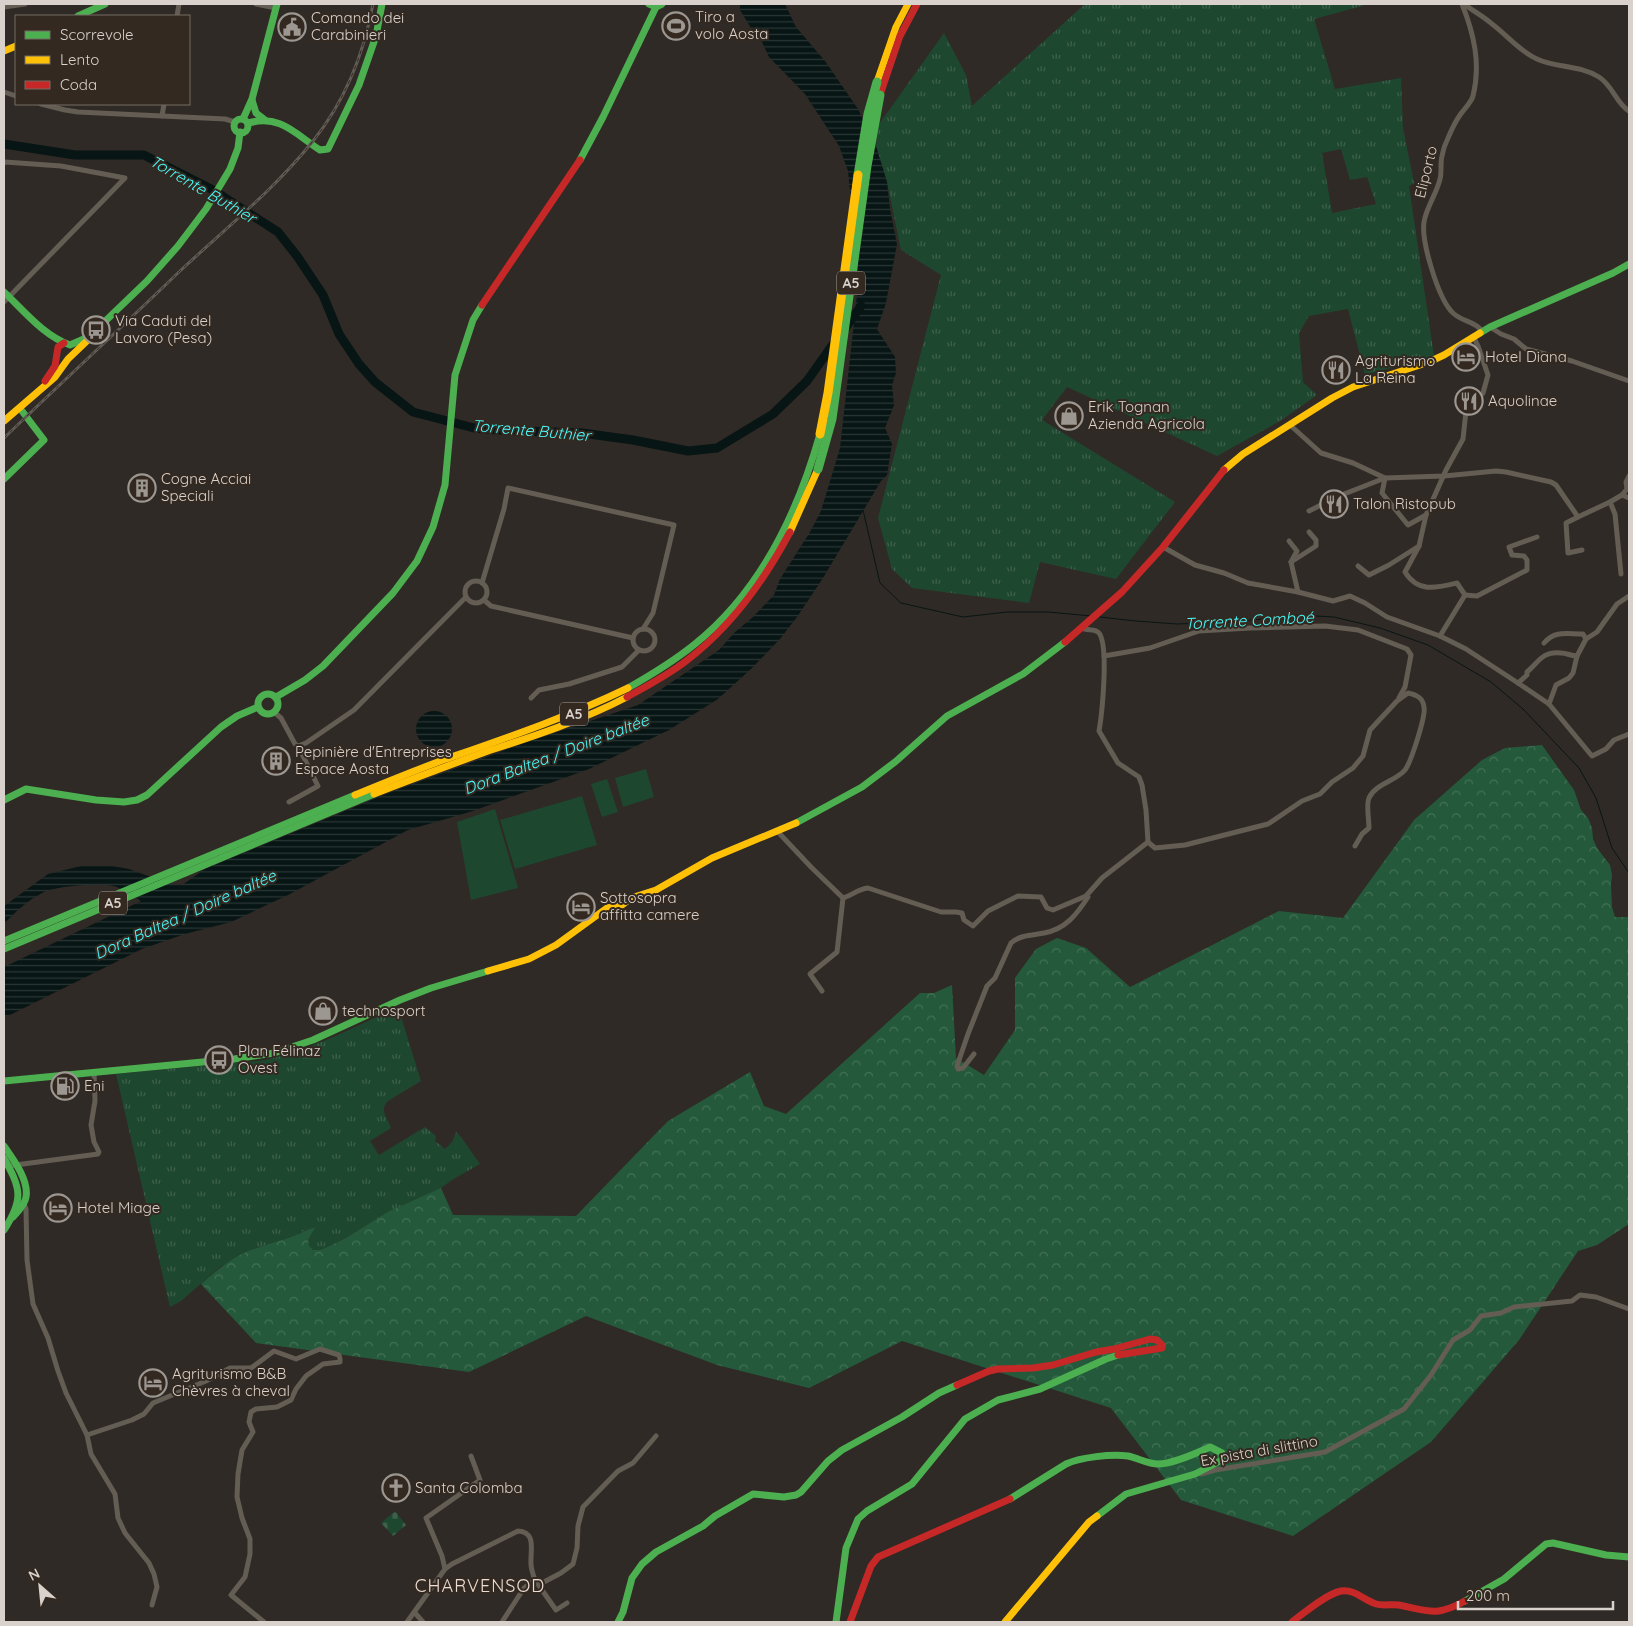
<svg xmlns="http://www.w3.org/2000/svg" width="1633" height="1626" viewBox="0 0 1633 1626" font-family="Quicksand,sans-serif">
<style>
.grass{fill:url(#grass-tufts);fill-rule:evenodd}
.forest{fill:url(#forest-crowns)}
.cemetery{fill:url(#cemetery-stones)}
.green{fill:#1e472f}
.water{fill:url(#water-rules)}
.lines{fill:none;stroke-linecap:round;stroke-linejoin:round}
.stream{stroke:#081515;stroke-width:1}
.river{stroke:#081515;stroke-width:9}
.street{stroke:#635d54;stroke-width:5}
.fast{stroke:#4caf50;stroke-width:7}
.slow{stroke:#ffc107;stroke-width:7}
.jam{stroke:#c62828;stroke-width:7}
.rail-casing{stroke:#605b54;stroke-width:3}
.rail{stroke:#332921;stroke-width:1;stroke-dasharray:4;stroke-linecap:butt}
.fast-bridge{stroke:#4caf50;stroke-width:9}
.slow-bridge{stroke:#ffc107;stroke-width:9}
.labels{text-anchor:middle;stroke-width:4;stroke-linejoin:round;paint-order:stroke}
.shield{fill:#332921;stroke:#a69f99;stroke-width:1}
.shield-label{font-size:14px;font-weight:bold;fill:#d8d1cc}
.poi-label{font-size:15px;fill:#d8d1cc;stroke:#332921;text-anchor:start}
.street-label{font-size:15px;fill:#d8d1cc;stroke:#332921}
.water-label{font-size:16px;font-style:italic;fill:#48fbfb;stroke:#332921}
.quarter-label{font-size:18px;letter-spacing:1px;fill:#ebddd3;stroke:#332921}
</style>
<defs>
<pattern id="grass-tufts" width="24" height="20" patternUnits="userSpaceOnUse" patternTransform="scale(1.25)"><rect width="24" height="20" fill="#1e472f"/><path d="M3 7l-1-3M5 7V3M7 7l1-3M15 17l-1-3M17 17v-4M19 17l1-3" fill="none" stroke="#3e604c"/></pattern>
<pattern id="forest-crowns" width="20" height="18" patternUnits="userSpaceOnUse" patternTransform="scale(1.25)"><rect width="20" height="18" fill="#245a3b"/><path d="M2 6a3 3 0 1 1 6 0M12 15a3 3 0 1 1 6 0" fill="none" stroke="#437156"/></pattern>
<pattern id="cemetery-stones" width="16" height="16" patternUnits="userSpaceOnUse" patternTransform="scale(1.25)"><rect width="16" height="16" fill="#1e472f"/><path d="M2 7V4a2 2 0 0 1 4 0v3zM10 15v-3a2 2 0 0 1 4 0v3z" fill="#3e604c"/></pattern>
<pattern id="water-rules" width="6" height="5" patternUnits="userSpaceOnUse" patternTransform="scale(1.25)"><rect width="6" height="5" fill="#081515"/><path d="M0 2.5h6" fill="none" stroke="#2b3636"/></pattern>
</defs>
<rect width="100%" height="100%" fill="#2f2a25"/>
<g class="grass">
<path d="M1085,4h284l-55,15 21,70 66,-11 2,50 11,55 -5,3 25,170 -69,19 -17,-66 -39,7 -10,17 4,49 14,13 -37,26 -63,35 -150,-69 -25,33 133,82 -59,77 -76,-17 -11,41 -117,-15 -20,-19 -14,-51 63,-243 -40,-25 -14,-68 -11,-36 2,-19 6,-12 -2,5 62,-87 22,42 6,31zM1341,149l9,31 17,-3 9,27 -44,9 -10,-60z"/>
<path d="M398,1007l23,74 -33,20c-9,9 -1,16 3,27l-21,13 9,14 46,-28 11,9 -1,5 10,8 7,-7 4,-10 5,5 19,27 -28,16 -11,8 -76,38 -21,13 -19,9 -5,2h-7l-5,-4v-6l4,-6 -5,-5 -11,7 -40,12 -36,19 -39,34 -11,6 -54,-233 93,-9 2,3 19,-2v-3c11,-1 23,-1 35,-3 45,-9 91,-34 133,-53z"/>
</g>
<path class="forest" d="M1542,745l32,45 7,20 7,8 4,10 1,11 4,9 13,17 2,10 -1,10 1,22 3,10h14v307l-32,21 -19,6 -59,89 -88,102 -138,94 -112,-36 -70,-92 -209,-67 -93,47 -92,-23 -131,-49 -117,56 -213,-29 -55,-59c17,-15 34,-29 56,-36 12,-5 25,-7 37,-12 9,-3 11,-7 21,-8l-7,12 1,6 4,4h7l5,-2 19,-9 44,-27 53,-24 12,27 123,1 92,-95 82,-49 14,34 22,8 134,-121h14l18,-8 4,73 28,17 31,-45v-52l21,-29 21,-11 29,10 44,39 149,-76 64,7 71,-98 68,-60 23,-12z"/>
<polygon class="cemetery" points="395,1511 406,1525 393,1536 381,1523"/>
<g class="green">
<polygon points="668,20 685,21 684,32 667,32"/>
<polygon points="646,769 654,797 623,807 615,778"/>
<polygon points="607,779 618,812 602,817 591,784"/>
<polygon points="582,796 597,845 515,869 500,820"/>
<polygon points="495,809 518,888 471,900 457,822"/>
</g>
<g class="water">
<path d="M740,4h45l11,23 29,34 33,48 18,37 11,36 3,27 7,35 -11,59 -9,26 18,28 1,16 -4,12 2,20 -9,23 7,16 -5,31 -6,6 -58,97 -26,39 -17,22 -28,29 -34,31 -49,31 -80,39 -116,42 -65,19 -120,65 -57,27 -46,12 -43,15 -132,66 -6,1v-49l137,-66c-8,-5 -16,-10 -24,-14 -13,-5 -61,-1 -73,5 -16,8 -28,19 -40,32v-18l44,-32 33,-8h31l17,3 41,15 12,1 23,-16 181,-75 133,-49 119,-40 81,-55 15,-17 19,-16 21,-22 6,-16 30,-47 11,-21 19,-63 19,-171 -11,-106 -9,-25 -34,-52 -36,-37 -7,-15 -11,-14 -11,-18z"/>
<circle cx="434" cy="729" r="18"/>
</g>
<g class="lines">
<g class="stream">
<polyline points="863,510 880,583 901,603 963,617 1007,612 1048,612 1091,616"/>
<polyline points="1100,617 1136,621 1177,624 1235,622 1298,615 1334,617 1380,628 1428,645 1491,682 1523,709 1579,768 1596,798 1612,848 1629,873"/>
</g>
<g class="river">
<polyline points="4,144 75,155 144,155 213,190 278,232 297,256 323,295 339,334 359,364 375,382 413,412 474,428 497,430 582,433 633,440 688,451 717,448 773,414 807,381 836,340"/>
<polyline points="844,330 861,306"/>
</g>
<g class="street">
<polyline points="256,4 276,8"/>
<path d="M1462,4c12,30 19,60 11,92 -2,7 -9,13 -13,19 -5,7 -9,16 -12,23 -3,6 -5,12 -6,18 -2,8 0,16 -2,23 -3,14 -14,29 -16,43 -3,20 14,74 27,89 9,11 23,9 31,20"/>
<path d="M1464,4c9,7 19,12 28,20 15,11 27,27 45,35 19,9 43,6 62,18 14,9 17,26 30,34"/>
<polyline points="4,7 25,4"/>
<polyline points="177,16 179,4"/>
<polyline points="4,92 16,96"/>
<polyline points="41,104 65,110 78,112 225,119 235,122"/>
<polyline points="162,116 164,104"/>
<polyline points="4,163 5,162 61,166 125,178 4,302"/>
<polyline points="1490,327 1501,334 1514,339 1526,349 1572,361 1629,381"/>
<polyline points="1290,425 1321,453 1353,463 1385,478 1444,476 1496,471 1506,472 1551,482 1556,485 1578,517 1610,502 1615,514 1621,574"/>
<polyline points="1622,495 1627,489 1626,482 1629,476"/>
<polyline points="1610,502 1622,495 1629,498"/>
<polyline points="1309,511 1339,496 1385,478 1382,493 1408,525 1426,515"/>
<polyline points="1578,517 1566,523 1568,553 1582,550"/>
<polyline points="1289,541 1297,551 1291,562 1298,592"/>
<polyline points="1163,547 1195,565 1224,573 1248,583 1298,592 1333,601 1350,596 1365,603 1387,617 1440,636 1466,649 1518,683 1549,704 1592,756 1606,749 1614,740 1629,734"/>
<polyline points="1291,562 1316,546 1316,540 1309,532"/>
<polyline points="1358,566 1369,575 1389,565 1419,546"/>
<circle cx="476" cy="592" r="11"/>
<polyline points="482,583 504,509 508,488 674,525 653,613 643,629"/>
<polyline points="1465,595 1477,596 1527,570 1527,560 1524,556 1512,555 1509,547 1537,537"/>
<polyline points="484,600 491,606 633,638"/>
<circle cx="644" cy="640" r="11"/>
<path d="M1440,636l25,-41 -8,-12c-21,5 -39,10 -52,-11l14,-26 7,-31 20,-45 17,-31 3,-28 17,-18 5,-18 -10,-29 -5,-10"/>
<path d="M1544,643c11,-13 23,-9 39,-9l3,5"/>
<polyline points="1104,656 1150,648 1199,631 1250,628 1325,626 1358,630 1407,649 1411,655 1405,687 1399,698"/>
<path d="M1518,683l9,-8v-3c12,-10 15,-21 34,-19 6,0 10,3 16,3"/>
<polyline points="531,698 539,690 569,684 622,667 639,650"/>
<polyline points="1549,704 1556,685 1569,678 1573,673 1577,656 1586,639 1597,632 1617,604 1629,596"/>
<polyline points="275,713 281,718 295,744 298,746"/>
<polyline points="289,802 318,786 298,746 306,743 354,710 466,597"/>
<polyline points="778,832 811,867 843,898 837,952 810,974 822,991"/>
<path d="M1148,842l7,6 30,-3 83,-21 34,-23 18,-7 12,-12 21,-14 10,-12 7,-26 27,-29 11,-8c9,2 15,5 16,14 2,9 -13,55 -19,63 -9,11 -30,14 -36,28 -3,6 0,22 0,30l-7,6 -7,12"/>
<path d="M843,898c11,-3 14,-9 25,-10l73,24h15l6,1 2,7 9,6 15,-15 30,-15 23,1 6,11 6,2 33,-14 16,-18 46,-36 -2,-32 -4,-25 -3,-8 -21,-14 -19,-32c3,-17 10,-85 0,-98 -4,-5 -12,-2 -17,-5"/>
<path d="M974,1054l-11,14 -5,1 -1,-3 11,-32 19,-48 8,-8 16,-35c8,-8 23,-8 33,-10 22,-4 33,-19 44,-36l-2,-1"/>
<polyline points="8,1166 98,1154 99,1152 94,1142 91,1125 95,1101 94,1072"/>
<polyline points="24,1204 26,1209 27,1260 33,1304 48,1338 58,1371 66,1393 87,1435 91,1454 115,1494 118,1518 125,1533 149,1563 154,1574 157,1587 152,1605"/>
<polyline points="87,1435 132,1420 144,1414 153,1403 206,1381 230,1368 251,1368 274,1351 296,1359 320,1349 339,1355 340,1359 340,1362 323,1364 306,1376 296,1389 291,1400 277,1407 256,1409 251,1412 249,1422 253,1432 242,1450 238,1474 237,1497 242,1518 250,1539 250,1554 245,1577 231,1595 264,1622"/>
<polyline points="1201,1474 1215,1470 1325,1452 1404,1409 1431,1375 1453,1340 1470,1330 1481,1316 1501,1313 1514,1307 1572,1301 1580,1295 1596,1297 1629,1309"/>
<polyline points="445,1569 442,1556 426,1518 480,1480 471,1456"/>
<polyline points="415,1613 423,1622"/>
<path d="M407,1622l38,-53 7,-5 66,-33c19,1 12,20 13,33 0,5 2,10 4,16l7,3 19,-10 12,-9 4,-16 1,-22 5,-19 35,-36 15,-8 23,-27"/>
<polyline points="502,1622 524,1588 535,1580 556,1610 567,1603"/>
</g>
<g class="fast">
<polyline points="649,4 656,7 662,4"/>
<polyline points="78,16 105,4"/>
<polyline points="252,100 256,113 265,120"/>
<polyline points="243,119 252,99 277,4"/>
<circle cx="241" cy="126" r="7"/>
<path d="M248,123c33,-9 47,11 72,27l8,-1 31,-64 17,-49 6,-32"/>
<polyline points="580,160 603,117 656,7"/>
<path d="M4,292c20,19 40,44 66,53l16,-7 10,-8 51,-49 31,-35 28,-37 24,-40 8,-21 2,-16"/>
<polyline points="1480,333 1490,327 1613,273 1629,264"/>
<polyline points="4,479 44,440 22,411"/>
<path d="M628,688c23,-13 46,-27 67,-44 65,-52 103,-132 125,-210"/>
<circle cx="268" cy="704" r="10"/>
<polyline points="276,697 305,680 323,666 393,593 417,561 433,527 445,485 455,375 473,320 482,305"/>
<polyline points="4,800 26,789 96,800 124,802 137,800 147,795 221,727 237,716 258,707"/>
<polyline points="796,823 862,787 895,762 947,716 1023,674 1065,642"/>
<polyline points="4,941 355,795"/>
<polyline points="4,949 374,794"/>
<polyline points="4,1081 234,1059 274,1053 313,1040 400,1000 431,988 488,971"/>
<path d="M4,1146c9,13 25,34 22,51 -1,8 -8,14 -13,20"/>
<path d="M4,1158c17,31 20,41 0,72"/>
<path d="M1010,1499l56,-35c15,-7 45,-10 62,-8 10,2 20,8 30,8 15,0 39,-11 52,-17l12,6v7l-27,14 -69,20 -29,22"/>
<polyline points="1465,1601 1504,1579 1546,1544 1553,1543 1606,1555 1629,1557"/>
<polyline points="618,1622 623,1612 632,1578 642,1564 656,1552 703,1526 715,1516 753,1494 784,1497 796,1495 801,1492 828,1461 842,1450 902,1417 939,1393 957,1385"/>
<polyline points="836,1622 846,1548 858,1519 867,1511 912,1484 965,1419 998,1400 1040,1389 1106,1359 1118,1355"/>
</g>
<g class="slow">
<polyline points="4,51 16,46"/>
<polyline points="877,82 896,27 908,4"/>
<polyline points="4,421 55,377 68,359 90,338"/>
<polyline points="1224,470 1243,454 1332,398 1353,387 1429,362 1444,355 1480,333"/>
<polyline points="790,532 818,469"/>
<path d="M374,794c38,-15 76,-29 114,-43 47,-15 95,-31 139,-54"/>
<path d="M355,795c29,-12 59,-24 88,-35 63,-22 125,-43 185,-72"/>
<polyline points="488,971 529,959 556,945 607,908 622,905 631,898 656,890 712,858 796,823"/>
<polyline points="1005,1622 1089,1522 1097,1516"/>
</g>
<g class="jam">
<polyline points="880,95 900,36 917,4"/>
<polyline points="482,305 580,160"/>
<polyline points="45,381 55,366 58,347 64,343"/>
<polyline points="1065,642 1122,592 1163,547 1224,470"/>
<path d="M627,697c20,-11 41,-22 59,-36 45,-34 78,-80 104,-129"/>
<polyline points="957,1385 989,1371 998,1369 1033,1368 1053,1365 1096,1352 1114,1349 1150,1339 1157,1340 1162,1345 1162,1348 1118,1355"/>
<polyline points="850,1622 871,1566 878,1557 1010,1499"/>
<path d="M1292,1622c12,-9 34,-28 49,-31 14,-2 22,9 35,13 7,2 15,0 23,1 30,6 37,12 66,-4"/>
</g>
<g class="rail-casing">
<path id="rail" d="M4,438c58,-56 118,-111 176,-167 45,-42 95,-82 133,-130 32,-40 51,-88 60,-137"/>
</g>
<use href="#rail" class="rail"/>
<g class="fast-bridge">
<polyline points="858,175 868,114 877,82"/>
<polyline points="818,469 832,419 867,166 880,95"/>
</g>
<polyline class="slow-bridge" points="820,434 828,393 858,175"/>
</g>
<defs>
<g id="stadium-ring" transform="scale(1.4375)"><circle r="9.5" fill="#332921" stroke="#9d9792" stroke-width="1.5"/><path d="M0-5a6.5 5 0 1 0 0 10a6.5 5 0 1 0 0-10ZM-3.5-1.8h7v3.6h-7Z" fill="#9d9792"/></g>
<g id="civic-ring" transform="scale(1.4375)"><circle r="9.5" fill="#332921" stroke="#9d9792" stroke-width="1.5"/><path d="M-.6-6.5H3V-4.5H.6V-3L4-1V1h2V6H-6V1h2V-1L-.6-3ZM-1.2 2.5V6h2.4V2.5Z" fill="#9d9792"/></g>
<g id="bus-ring" transform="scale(1.4375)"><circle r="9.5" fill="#332921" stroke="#9d9792" stroke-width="1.5"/><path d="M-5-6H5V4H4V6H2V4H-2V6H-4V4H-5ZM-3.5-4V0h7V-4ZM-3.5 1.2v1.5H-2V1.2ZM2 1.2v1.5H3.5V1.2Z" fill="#9d9792"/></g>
<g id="hotel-ring" transform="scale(1.4375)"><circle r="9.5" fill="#332921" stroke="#9d9792" stroke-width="1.5"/><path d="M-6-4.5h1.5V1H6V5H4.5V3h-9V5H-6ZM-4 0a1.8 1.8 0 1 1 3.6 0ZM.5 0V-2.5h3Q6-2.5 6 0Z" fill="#9d9792"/></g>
<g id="restaurant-ring" transform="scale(1.4375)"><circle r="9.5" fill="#332921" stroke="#9d9792" stroke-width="1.5"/><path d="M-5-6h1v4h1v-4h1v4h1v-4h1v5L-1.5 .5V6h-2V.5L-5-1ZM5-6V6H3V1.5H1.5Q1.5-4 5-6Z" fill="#9d9792"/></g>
<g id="shop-ring" transform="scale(1.4375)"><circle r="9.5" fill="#332921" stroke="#9d9792" stroke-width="1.5"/><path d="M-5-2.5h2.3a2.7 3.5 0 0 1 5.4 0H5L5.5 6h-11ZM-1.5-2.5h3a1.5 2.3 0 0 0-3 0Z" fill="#9d9792"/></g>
<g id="building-ring" transform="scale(1.4375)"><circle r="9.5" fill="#332921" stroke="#9d9792" stroke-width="1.5"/><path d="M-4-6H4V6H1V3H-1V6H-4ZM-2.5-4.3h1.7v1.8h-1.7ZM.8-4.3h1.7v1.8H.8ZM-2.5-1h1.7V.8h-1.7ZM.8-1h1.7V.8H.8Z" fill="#9d9792"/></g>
<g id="fuel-ring" transform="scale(1.4375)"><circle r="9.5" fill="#332921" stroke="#9d9792" stroke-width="1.5"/><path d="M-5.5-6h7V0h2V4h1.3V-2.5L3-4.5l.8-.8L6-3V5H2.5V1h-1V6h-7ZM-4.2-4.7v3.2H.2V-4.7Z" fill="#9d9792"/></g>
<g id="church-ring" transform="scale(1.4375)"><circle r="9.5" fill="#332921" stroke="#9d9792" stroke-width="1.5"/><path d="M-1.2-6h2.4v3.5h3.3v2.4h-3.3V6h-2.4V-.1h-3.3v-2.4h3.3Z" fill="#9d9792"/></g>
</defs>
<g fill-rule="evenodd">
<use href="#stadium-ring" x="676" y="26"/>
<use href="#civic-ring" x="292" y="27"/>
<use href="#bus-ring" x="96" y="330"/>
<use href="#hotel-ring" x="1466" y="357"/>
<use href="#restaurant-ring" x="1336" y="370"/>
<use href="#restaurant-ring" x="1469" y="401"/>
<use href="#shop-ring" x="1069" y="416"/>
<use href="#building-ring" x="142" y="488"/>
<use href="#restaurant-ring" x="1334" y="504"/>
<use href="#building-ring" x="276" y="761"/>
<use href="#hotel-ring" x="581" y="907"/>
<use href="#shop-ring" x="323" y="1011"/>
<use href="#bus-ring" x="219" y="1060"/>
<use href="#fuel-ring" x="65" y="1086"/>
<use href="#hotel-ring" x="58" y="1208"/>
<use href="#hotel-ring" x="153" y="1383"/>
<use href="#church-ring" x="396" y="1488"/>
</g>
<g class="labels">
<g class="shield">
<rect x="837" y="271.5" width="28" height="23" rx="4"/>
<rect x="560" y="702.5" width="28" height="23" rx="4"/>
<rect x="99" y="891.5" width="28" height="23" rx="4"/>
</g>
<g class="shield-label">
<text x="851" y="288">A5</text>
<text x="574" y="719">A5</text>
<text x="113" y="908">A5</text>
</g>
<g class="poi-label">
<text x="695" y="22">Tiro a<tspan x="695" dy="17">volo Aosta</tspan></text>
<text x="311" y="23">Comando dei<tspan x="311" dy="17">Carabinieri</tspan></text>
<text x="115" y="326">Via Caduti del<tspan x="115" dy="17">Lavoro (Pesa)</tspan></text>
<text x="1485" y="362">Hotel Diana</text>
<text x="1355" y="366">Agriturismo<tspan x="1355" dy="17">La Reina</tspan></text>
<text x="1488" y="406">Aquolinae</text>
<text x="1088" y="412">Erik Tognan<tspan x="1088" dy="17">Azienda Agricola</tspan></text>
<text x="161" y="484">Cogne Acciai<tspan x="161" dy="17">Speciali</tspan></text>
<text x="1353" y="509">Talon Ristopub</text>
<text x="295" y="757">Pepinière d'Entreprises<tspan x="295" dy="17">Espace Aosta</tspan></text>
<text x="600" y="903">Sottosopra<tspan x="600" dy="17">affitta camere</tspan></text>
<text x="342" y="1016">technosport</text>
<text x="238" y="1056">Plan Félinaz<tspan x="238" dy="17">Ovest</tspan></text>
<text x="84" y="1091">Eni</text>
<text x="77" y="1213">Hotel Miage</text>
<text x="172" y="1379">Agriturismo B&amp;B<tspan x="172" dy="17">Chèvres à cheval</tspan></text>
<text x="415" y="1493">Santa Colomba</text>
</g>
<g class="street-label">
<text transform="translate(1426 172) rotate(-76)" y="5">Eliporto</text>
<text transform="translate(1259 1451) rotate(-10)" y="5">Ex pista di slittino</text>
</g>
<g class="water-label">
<text transform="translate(203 189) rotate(30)" y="6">Torrente Buthier</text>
<text transform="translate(531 430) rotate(5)" y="6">Torrente Buthier</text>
<text transform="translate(1249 620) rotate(-3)" y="6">Torrente Comboé</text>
<text transform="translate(556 754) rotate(-21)" y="6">Dora Baltea / Doire baltée</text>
<text transform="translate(185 914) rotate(-24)" y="6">Dora Baltea / Doire baltée</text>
</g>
<g class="quarter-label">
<text x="480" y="1592">CHARVENSOD</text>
</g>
</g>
<rect width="1633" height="1626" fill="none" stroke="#d8d1cc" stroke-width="10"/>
<rect x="15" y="15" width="175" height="90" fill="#332921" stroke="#756c65"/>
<rect x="25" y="31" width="25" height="8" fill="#4caf50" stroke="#756c65"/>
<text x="60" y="40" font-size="15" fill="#d8d1cc">Scorrevole</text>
<rect x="25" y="56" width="25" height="8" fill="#ffc107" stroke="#756c65"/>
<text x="60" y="65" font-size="15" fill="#d8d1cc">Lento</text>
<rect x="25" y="81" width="25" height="8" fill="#c62828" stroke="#756c65"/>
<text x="60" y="90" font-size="15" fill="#d8d1cc">Coda</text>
<g transform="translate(40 1586) rotate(333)" stroke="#332921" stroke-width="4" paint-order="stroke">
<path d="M0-4L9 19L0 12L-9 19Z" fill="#d8d1cc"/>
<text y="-8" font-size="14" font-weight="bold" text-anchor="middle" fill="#d8d1cc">N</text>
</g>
<path d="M1458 1601v8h155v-8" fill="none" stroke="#d8d1cc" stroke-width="2.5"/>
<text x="1466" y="1601" font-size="15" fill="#d8d1cc" stroke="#332921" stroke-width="4" paint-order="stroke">200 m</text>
</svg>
